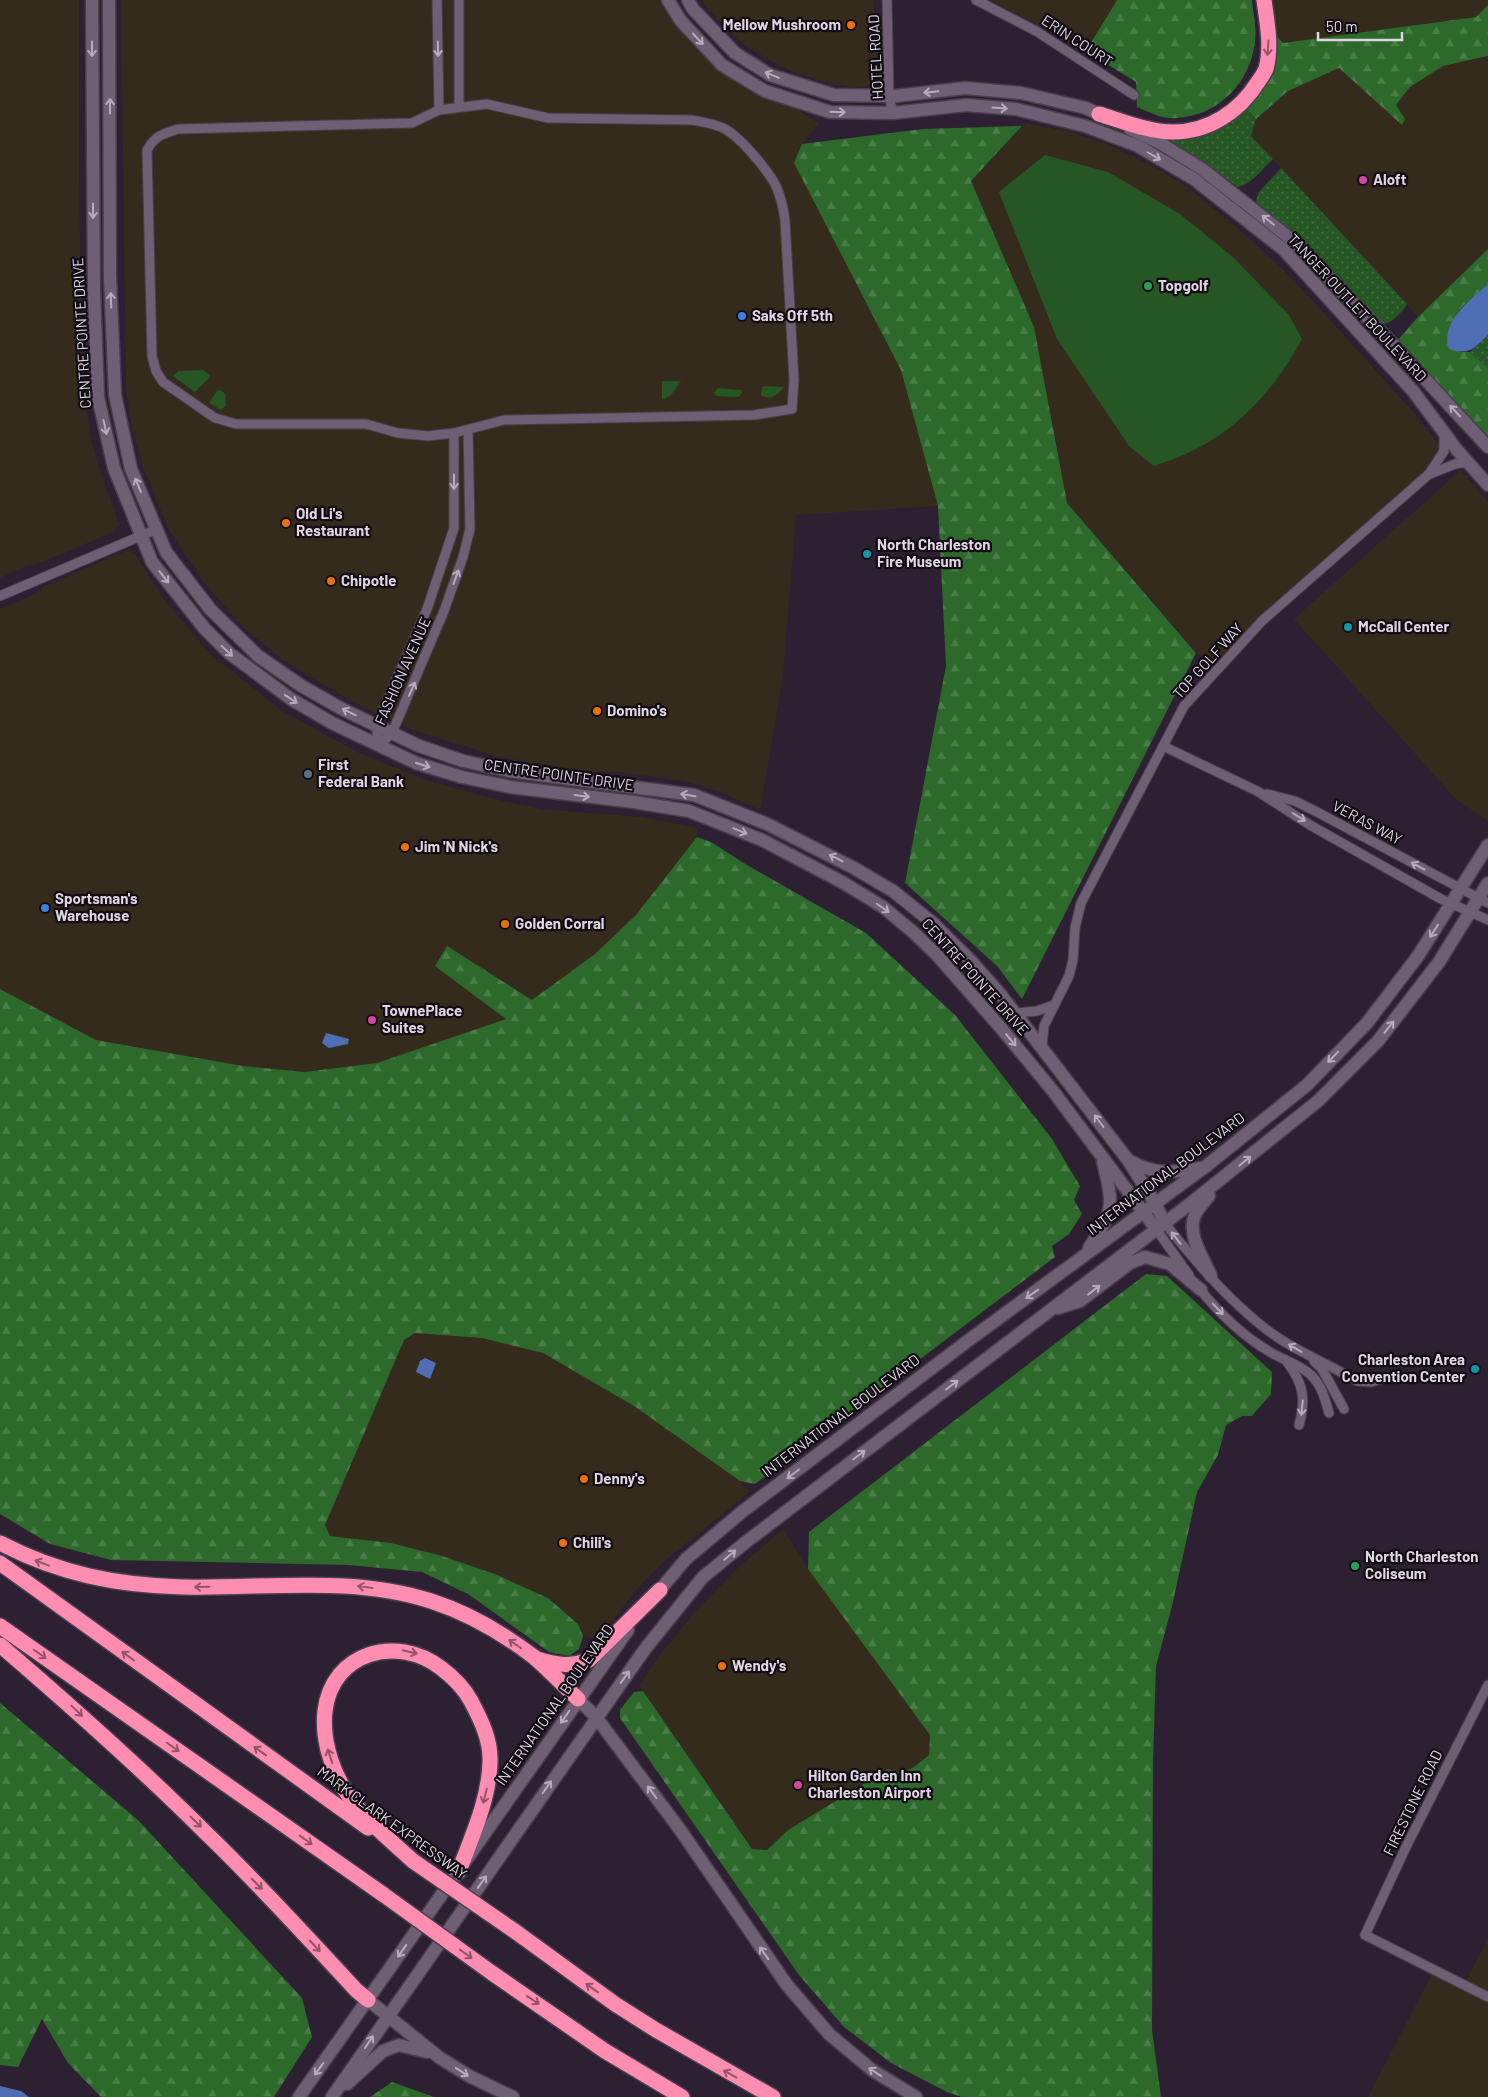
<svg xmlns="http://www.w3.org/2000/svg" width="1488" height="2097" viewBox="0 0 1488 2097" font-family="Barlow,sans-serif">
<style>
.commercial{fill:#352b1c}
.grass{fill:url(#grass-dots)}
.forest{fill:url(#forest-firs)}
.garden{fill:#255623}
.water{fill:#506eb3}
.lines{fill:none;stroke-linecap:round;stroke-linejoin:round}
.street-casing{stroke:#4a3e4d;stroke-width:11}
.secondary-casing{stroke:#4a3e4d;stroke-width:15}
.highway-casing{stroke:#4a3e4d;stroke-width:18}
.street{stroke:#6f5f74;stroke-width:9}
.secondary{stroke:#6f5f74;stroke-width:12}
.highway{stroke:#fe8db1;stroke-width:15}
.highway-bridge-casing{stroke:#4a3e4d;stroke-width:18;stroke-linecap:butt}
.highway-bridge{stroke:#fe8db1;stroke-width:15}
.oneway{stroke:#b8acbc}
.oneway2{stroke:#94536a}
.food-dot{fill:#e8710a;stroke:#120c14;stroke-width:2}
.hotel-dot{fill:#d1479c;stroke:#120c14;stroke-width:2}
.leisure-dot{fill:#2e9e5b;stroke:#120c14;stroke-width:2}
.shop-dot{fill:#3f7fe0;stroke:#120c14;stroke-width:2}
.culture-dot{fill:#0f9aa8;stroke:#120c14;stroke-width:2}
.service-dot{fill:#5c6f8a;stroke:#120c14;stroke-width:2}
.labels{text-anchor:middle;stroke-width:4.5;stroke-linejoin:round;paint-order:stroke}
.poi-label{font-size:15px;font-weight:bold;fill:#dfd6e2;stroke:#120c14;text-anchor:start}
.street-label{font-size:15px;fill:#dfd6e2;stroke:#120c14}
</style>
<defs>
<pattern id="grass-dots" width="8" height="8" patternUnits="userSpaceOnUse" patternTransform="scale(1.25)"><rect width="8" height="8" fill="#255623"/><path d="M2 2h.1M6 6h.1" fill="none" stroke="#446e43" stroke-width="1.8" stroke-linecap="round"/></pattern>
<pattern id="forest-firs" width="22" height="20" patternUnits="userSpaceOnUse" patternTransform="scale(1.25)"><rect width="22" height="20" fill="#2c692a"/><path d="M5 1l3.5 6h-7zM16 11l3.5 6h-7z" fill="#4a7e49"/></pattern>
</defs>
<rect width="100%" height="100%" fill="#2d2032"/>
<g class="commercial">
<polygon points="0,0 79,0 79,179 82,378 90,434 96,459 119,524 113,532 33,566 29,565 0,578"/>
<polygon points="121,0 660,0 693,45 819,123 801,146 794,163 901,370 938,506 796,515 783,677 760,810 718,791 684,781 621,772 591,772 499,757 413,730 368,710 310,677 280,658 244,628 205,584 169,530 144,470 132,429 126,388"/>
<polygon points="700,0 873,0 880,69 867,87 848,87 814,79 784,68 747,47 724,27"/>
<polygon points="990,0 1117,0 1086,51"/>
<polygon points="1272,0 1488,0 1488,5 1476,17 1283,43 1277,36"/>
<polygon points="1488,57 1488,249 1418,317 1251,136 1256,119 1288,91 1339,68 1402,124 1405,119 1396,105 1410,87 1443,66"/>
<polygon points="1026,123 1070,132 1107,144 1156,168 1186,186 1249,238 1296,282 1414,413 1444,451 1429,474 1262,621 1215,673 1066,503 1034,327 971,181"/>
<polygon points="1461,470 1488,502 1488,821 1457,800 1294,619"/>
<polygon points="128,550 135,554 166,602 211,654 282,711 357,752 423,779 494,799 541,809 641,817 674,823 697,828 697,837 636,915 602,949 507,1019 377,1063 304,1072 243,1066 96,1040 0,989 0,607 3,608 41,591 43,587"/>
<polygon points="415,1333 482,1338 543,1353 634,1406 740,1481 750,1492 661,1564 637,1589 599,1638 583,1636 578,1624 548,1598 495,1574 442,1556 391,1543 330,1536 325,1525 404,1340"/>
<polygon points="783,1529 808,1569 930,1735 929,1755 914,1767 902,1773 888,1769 788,1830 767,1850 752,1849 639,1685 659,1656 695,1612 739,1567"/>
<polygon points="1488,1939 1488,2097 1368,2097 1434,1970 1464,1985"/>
</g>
<g class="grass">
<path d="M1245,107l11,12 -5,17 22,23c-11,10 -21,25 -35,28l-45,-32 -39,-19 29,4 20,-5z"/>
<path d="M1281,168l126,136c-5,9 -17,21 -27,21l-83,-88 -41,-35 2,-9z"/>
<polygon points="1488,335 1488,368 1470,352"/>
</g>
<g class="forest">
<path d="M1117,0h135c1,13 5,29 3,42 -5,41 -36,73 -78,76 -13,2 -28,-6 -40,-11l-1,-25 -50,-31z"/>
<polygon points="1488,5 1488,56 1443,66 1410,87 1396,105 1405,119 1402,125 1339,68 1288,91 1256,119 1245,107 1273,57 1277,36 1283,43 1476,17"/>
<polygon points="1022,126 971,181 1034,327 1067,503 1196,653 1022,999 997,966 905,883 946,666 938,506 901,370 794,163 802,144 923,129"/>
<polygon points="1488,249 1488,284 1462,307 1454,319 1459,352 1470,352 1488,368 1488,440 1397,341 1418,317"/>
<polygon points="697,837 711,842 747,865 866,933 955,1015 1052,1139 1080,1186 1074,1200 1082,1214 1069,1234 1052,1246 1055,1257 755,1484 740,1481 634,1406 543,1353 482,1338 415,1333 404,1340 325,1525 330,1536 391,1543 442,1556 495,1574 548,1598 578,1624 583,1636 579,1649 569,1656 549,1652 468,1594 422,1572 349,1565 111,1560 50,1544 0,1514 0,989 96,1040 243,1066 304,1072 377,1063 506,1019 435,966 447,946 532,1000 595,954 636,915"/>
<polygon points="1146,1274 1167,1276 1272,1372 1271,1394 1252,1416 1242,1416 1226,1425 1218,1455 1197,1492 1172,1606 1156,1666 1153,1762 1152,2030 1161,2097 962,2097 947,2092 891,2063 844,2027 799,1975 620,1718 620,1710 634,1692 643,1691 752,1849 767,1850 788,1830 888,1769 902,1773 914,1767 929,1755 930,1735 808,1569 809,1532"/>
<polygon points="0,1703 138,1820 302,1998 312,2037 274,2097 101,2097 68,2063 42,2019 18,2067 0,2065"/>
<polygon points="392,2082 434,2097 370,2097"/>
</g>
<g class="garden">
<path d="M1045,155l63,17 72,42 53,43 56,58 13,24c-34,63 -79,106 -148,127l-25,-20 -72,-107 -58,-147z"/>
<polygon points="203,370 210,375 209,378 195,392 173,376 178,371"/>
<polygon points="662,381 681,381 671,395 662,400"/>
<polygon points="764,386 784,387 778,394 770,398 761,396 762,388"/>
<polygon points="718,388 741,390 742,393 738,397 716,396 714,393"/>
<polygon points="221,390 225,394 226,406 221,410 209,403 217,391"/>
</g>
<g class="water">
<path d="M1488,284v51c-14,13 -18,21 -39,14 -9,-27 21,-49 39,-65z"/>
<polygon points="326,1033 349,1039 348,1044 329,1048 322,1043"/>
<polygon points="425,1358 436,1363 430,1379 416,1372 420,1361"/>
<polygon points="0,2086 21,2091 29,2097 0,2097"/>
</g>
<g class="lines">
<g class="street-casing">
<g id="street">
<polyline points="437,0 439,110"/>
<polyline points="887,0 889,96 893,113"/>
<polyline points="976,0 1036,31 1134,95"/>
<path d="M487,104l61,14 143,2c12,2 23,3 34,9 15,8 38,36 47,50 8,12 11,27 13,41l9,160 -2,29 -38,6 -250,5 -50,13 -26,3 -30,-3 -32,-9h-130l-21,-6 -52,-36 -7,-11 -4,-15 -5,-206c8,-14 15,-16 31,-21l234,-6 27,-13z"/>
<polyline points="459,106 459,0"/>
<polyline points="1430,474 1455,464 1468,462"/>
<polyline points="0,596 157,529"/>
<polyline points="379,745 392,733 444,611 463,557 470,529 468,430"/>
<polyline points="379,745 376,726 427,609 454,528 454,433"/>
<polyline points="1163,746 1257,791 1310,825 1441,899 1488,920"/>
<polyline points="1267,794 1295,801 1317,812 1488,903"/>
<polyline points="1016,1013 1037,1011 1054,1005"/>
<polyline points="1042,1046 1044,1026 1069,976 1073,960 1075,928 1081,903 1184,706 1262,621 1429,474 1444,451 1444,433"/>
<path d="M1164,1222c30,39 75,90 116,117 25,16 52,27 77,42l14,1 16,-5"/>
<polyline points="1156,1229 1189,1275"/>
<path d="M1198,1287c20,25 45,49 72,65 13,8 29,12 41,23 11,11 14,24 18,38"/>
<polyline points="1314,1361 1322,1369 1344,1409"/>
<path d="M1287,1362c17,22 19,38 12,63"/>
<polyline points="1488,1685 1406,1847 1365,1935 1488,1997"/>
</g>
</g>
<g class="secondary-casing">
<g id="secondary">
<polyline points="92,0 94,291 98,397 114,468 152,562 205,629 229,653 291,699 332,723 416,763 462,777 510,787 634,802 689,811 762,840 842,882 883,907 913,932 937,955 1001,1028 1053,1091 1156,1229"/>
<polyline points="109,0 110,276 115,395 131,469 166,552 210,609 258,656 300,685 342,709 419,746 463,761 509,771 694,795 767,824 854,868 893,891 934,924 971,961 1001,995 1128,1160 1155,1203 1164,1222"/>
<polyline points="668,0 681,21 722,65 765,91 830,112 893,113 966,105 1016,109 1085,126 1138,146 1194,179 1283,249 1413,391 1457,450 1488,485"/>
<polyline points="688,0 693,9 735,53 770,75 834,95 896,96 965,88 1021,93 1086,108 1107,118"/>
<polyline points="1130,129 1160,143 1202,169 1292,240 1385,336 1488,447"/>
<path d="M1130,1161c24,14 44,12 70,7"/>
<path d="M1209,1196c-5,6 -11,12 -14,19 -9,19 9,44 16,61"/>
<path d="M1089,1248c25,-38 25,-41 14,-86"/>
<polyline points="1058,1308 1080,1301 1130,1263 1145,1257 1170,1264 1201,1290"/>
<polyline points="654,1597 686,1559 743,1511 969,1340 1205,1167 1307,1085 1367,1023 1418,956 1488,845"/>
<polyline points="578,1699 596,1717 681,1831 787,1985 829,2034 872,2070 916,2097"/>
<polyline points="368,2000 440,2058 471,2077 513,2097"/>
<polyline points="347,2084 383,2051 399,2045 427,2052"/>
<polyline points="299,2097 628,1630"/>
<polyline points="332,2097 645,1649 703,1577 746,1542 1191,1203 1318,1101 1378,1041 1439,962 1488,883"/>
</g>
</g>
<g class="highway-casing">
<g id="highway">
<path d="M1099,114c23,7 50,18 74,18 36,0 67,-21 85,-50 3,-4 6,-9 8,-13 6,-22 1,-47 -2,-69"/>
<path d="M0,1543c60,31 115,42 182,44 83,2 169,-12 249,14 37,12 73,33 103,56 15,13 29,28 44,42"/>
<polyline points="0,1563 368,1828"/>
<polyline points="0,1626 384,1895"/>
<path d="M0,1645c71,61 141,123 207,189 52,50 100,103 149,156l12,10"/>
<path d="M537,1659c19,6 33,8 52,1l71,-70"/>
<path d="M413,1861c-25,-23 -52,-44 -70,-74 -13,-22 -21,-51 -18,-76 7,-59 72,-77 116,-43 12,9 23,20 30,33 10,19 20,39 19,61 -1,38 -18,74 -31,109"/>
<polyline points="516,1932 615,2004 656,2030 773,2097"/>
<polyline points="492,1973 605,2051 682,2097"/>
</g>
</g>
<use href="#street" class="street"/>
<use href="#secondary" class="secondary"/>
<use href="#highway" class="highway"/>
<g class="highway-bridge-casing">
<g id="highway-bridge">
<polyline points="413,1861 516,1932"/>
<polyline points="384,1895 492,1973"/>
</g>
</g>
<use href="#highway-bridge" class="highway-bridge"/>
</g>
<defs><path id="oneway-shaft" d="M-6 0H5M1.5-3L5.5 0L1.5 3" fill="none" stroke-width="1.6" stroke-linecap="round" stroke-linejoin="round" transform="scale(1.25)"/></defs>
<g class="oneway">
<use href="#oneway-shaft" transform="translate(698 39) rotate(47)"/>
<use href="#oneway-shaft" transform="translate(92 49) rotate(90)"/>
<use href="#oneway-shaft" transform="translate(438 49) rotate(89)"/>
<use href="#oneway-shaft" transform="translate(772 75) rotate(-157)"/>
<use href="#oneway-shaft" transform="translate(931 92) rotate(174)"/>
<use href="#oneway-shaft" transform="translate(110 106) rotate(-90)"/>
<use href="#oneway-shaft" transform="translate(1000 108) rotate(4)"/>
<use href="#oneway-shaft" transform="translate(838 112) rotate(2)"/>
<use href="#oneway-shaft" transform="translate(1154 156) rotate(30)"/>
<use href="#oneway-shaft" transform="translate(93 211) rotate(90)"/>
<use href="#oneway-shaft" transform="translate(1268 220) rotate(-141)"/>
<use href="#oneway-shaft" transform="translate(111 300) rotate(-92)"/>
<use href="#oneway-shaft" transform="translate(1455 411) rotate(-133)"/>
<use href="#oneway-shaft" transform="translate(105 427) rotate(78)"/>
<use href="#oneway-shaft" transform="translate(454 482) rotate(90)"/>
<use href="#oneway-shaft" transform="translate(138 485) rotate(-113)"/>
<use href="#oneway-shaft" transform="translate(164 577) rotate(52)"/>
<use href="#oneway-shaft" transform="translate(456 577) rotate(-70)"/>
<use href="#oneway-shaft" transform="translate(227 651) rotate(43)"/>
<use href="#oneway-shaft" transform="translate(412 689) rotate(-66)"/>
<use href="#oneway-shaft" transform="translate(291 699) rotate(33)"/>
<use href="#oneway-shaft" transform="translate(349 712) rotate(-153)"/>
<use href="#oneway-shaft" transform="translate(423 765) rotate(18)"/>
<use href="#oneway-shaft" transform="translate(688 795) rotate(-170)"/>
<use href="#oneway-shaft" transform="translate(582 796) rotate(7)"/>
<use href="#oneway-shaft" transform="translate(1299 817) rotate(32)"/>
<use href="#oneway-shaft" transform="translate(740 831) rotate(22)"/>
<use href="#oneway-shaft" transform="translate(836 858) rotate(-153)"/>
<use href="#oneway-shaft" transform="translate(1418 866) rotate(-152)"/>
<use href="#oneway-shaft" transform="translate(883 908) rotate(35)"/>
<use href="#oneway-shaft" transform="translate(1434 931) rotate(122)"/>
<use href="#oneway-shaft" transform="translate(1389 1027) rotate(-52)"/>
<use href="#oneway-shaft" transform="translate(1011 1040) rotate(50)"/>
<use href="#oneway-shaft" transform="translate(1333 1057) rotate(134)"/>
<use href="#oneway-shaft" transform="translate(1099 1121) rotate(-127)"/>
<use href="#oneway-shaft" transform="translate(1245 1161) rotate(-39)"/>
<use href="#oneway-shaft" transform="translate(1176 1238) rotate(-128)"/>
<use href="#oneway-shaft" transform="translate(1094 1290) rotate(-38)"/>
<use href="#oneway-shaft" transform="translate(1032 1294) rotate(144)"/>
<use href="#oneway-shaft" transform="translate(1218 1309) rotate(46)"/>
<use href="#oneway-shaft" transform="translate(1295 1348) rotate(-149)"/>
<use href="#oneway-shaft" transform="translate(952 1385) rotate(-37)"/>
<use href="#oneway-shaft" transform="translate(1302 1408) rotate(96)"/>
<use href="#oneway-shaft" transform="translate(859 1455) rotate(-37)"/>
<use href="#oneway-shaft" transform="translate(793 1474) rotate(143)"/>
<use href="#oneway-shaft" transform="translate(730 1555) rotate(-40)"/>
<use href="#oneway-shaft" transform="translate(625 1677) rotate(-54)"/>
<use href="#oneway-shaft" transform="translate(565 1717) rotate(125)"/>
<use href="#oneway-shaft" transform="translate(547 1787) rotate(-55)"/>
<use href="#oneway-shaft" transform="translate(652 1792) rotate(-126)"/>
<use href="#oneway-shaft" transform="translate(482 1882) rotate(-55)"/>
<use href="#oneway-shaft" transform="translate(402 1951) rotate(125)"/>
<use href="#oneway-shaft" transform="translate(764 1953) rotate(-126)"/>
<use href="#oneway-shaft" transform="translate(369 2042) rotate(-56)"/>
<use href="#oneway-shaft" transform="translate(319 2069) rotate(126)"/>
<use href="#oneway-shaft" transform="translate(462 2072) rotate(33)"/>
<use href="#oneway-shaft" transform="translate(875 2072) rotate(-146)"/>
</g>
<g class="oneway2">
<use href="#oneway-shaft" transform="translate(1268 48) rotate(94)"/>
<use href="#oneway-shaft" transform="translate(42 1563) rotate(-159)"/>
<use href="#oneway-shaft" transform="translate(202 1587) rotate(179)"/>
<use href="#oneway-shaft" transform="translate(365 1587) rotate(-172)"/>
<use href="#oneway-shaft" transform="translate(515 1644) rotate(-145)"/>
<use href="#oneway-shaft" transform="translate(410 1652) rotate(13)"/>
<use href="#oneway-shaft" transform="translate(40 1654) rotate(35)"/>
<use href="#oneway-shaft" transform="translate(128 1656) rotate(-144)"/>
<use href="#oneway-shaft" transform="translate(77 1711) rotate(43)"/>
<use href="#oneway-shaft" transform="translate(173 1747) rotate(35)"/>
<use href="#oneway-shaft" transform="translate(260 1751) rotate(-144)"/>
<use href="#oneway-shaft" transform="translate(330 1756) rotate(-108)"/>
<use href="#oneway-shaft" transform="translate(485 1796) rotate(104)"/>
<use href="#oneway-shaft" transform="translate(196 1822) rotate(44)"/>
<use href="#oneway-shaft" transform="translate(306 1840) rotate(35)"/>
<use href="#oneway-shaft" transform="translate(257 1884) rotate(45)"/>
<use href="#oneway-shaft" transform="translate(315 1946) rotate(47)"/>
<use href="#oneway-shaft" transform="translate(466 1954) rotate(36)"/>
<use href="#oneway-shaft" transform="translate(592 1988) rotate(-144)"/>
<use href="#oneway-shaft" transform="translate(533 2000) rotate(34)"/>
<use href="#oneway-shaft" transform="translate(730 2074) rotate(-151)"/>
</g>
<g class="food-dot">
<circle cx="851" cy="25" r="5"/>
<circle cx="286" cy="523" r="5"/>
<circle cx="331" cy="581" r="5"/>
<circle cx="597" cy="711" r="5"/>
<circle cx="405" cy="847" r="5"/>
<circle cx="505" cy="924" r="5"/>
<circle cx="584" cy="1479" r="5"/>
<circle cx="563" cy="1543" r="5"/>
<circle cx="722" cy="1666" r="5"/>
</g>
<g class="hotel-dot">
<circle cx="1363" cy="180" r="5"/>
<circle cx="372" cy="1020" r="5"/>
<circle cx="798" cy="1785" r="5"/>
</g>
<g class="leisure-dot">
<circle cx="1148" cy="286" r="5"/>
<circle cx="1355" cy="1566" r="5"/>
</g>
<g class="shop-dot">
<circle cx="742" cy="316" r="5"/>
<circle cx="45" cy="908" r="5"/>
</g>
<g class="culture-dot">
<circle cx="867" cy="554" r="5"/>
<circle cx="1348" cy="627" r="5"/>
<circle cx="1475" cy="1369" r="5"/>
</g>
<circle class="service-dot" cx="308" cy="774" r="5"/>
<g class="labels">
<g class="poi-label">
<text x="841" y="30" text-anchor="end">Mellow Mushroom</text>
<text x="1373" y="185">Aloft</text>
<text x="1158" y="291">Topgolf</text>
<text x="752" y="321">Saks Off 5th</text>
<text x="296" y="519">Old Li's<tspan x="296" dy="17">Restaurant</tspan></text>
<text x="877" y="550">North Charleston<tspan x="877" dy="17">Fire Museum</tspan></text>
<text x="341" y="586">Chipotle</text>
<text x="1358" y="632">McCall Center</text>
<text x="607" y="716">Domino's</text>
<text x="318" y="770">First<tspan x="318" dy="17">Federal Bank</tspan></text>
<text x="415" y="852">Jim 'N Nick's</text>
<text x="55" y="904">Sportsman's<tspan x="55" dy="17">Warehouse</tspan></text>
<text x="515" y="929">Golden Corral</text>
<text x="382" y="1016">TownePlace<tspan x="382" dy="17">Suites</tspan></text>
<text x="1465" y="1365" text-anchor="end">Charleston Area<tspan x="1465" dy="17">Convention Center</tspan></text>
<text x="594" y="1484">Denny's</text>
<text x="573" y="1548">Chili's</text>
<text x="1365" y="1562">North Charleston<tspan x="1365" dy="17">Coliseum</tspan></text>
<text x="732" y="1671">Wendy's</text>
<text x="808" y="1781">Hilton Garden Inn<tspan x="808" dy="17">Charleston Airport</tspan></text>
</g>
<g class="street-label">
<text transform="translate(1077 41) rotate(33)" y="5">ERIN COURT</text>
<text transform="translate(876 57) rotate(-93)" y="5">HOTEL ROAD</text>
<text transform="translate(1357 308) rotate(47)" y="5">TANGER OUTLET BOULEVARD</text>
<text transform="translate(82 333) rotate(-93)" y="5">CENTRE POINTE DRIVE</text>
<text transform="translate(1208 661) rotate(-48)" y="5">TOP GOLF WAY</text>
<text transform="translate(403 671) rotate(-66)" y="5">FASHION AVENUE</text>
<text transform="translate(559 775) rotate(8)" y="5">CENTRE POINTE DRIVE</text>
<text transform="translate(1367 823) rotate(28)" y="5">VERAS WAY</text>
<text transform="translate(975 977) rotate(48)" y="5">CENTRE POINTE DRIVE</text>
<text transform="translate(1166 1174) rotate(-37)" y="5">INTERNATIONAL BOULEVARD</text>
<text transform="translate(841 1416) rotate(-37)" y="5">INTERNATIONAL BOULEVARD</text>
<text transform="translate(555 1705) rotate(-55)" y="5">INTERNATIONAL BOULEVARD</text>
<text transform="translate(1413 1803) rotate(-64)" y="5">FIRESTONE ROAD</text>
<text transform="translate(392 1823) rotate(36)" y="5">MARK CLARK EXPRESSWAY</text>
</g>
</g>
<path d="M1318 32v8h84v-8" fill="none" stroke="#dfd6e2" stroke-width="2.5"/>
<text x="1326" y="32" font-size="15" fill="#dfd6e2" stroke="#120c14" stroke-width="4" paint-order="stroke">50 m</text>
</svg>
